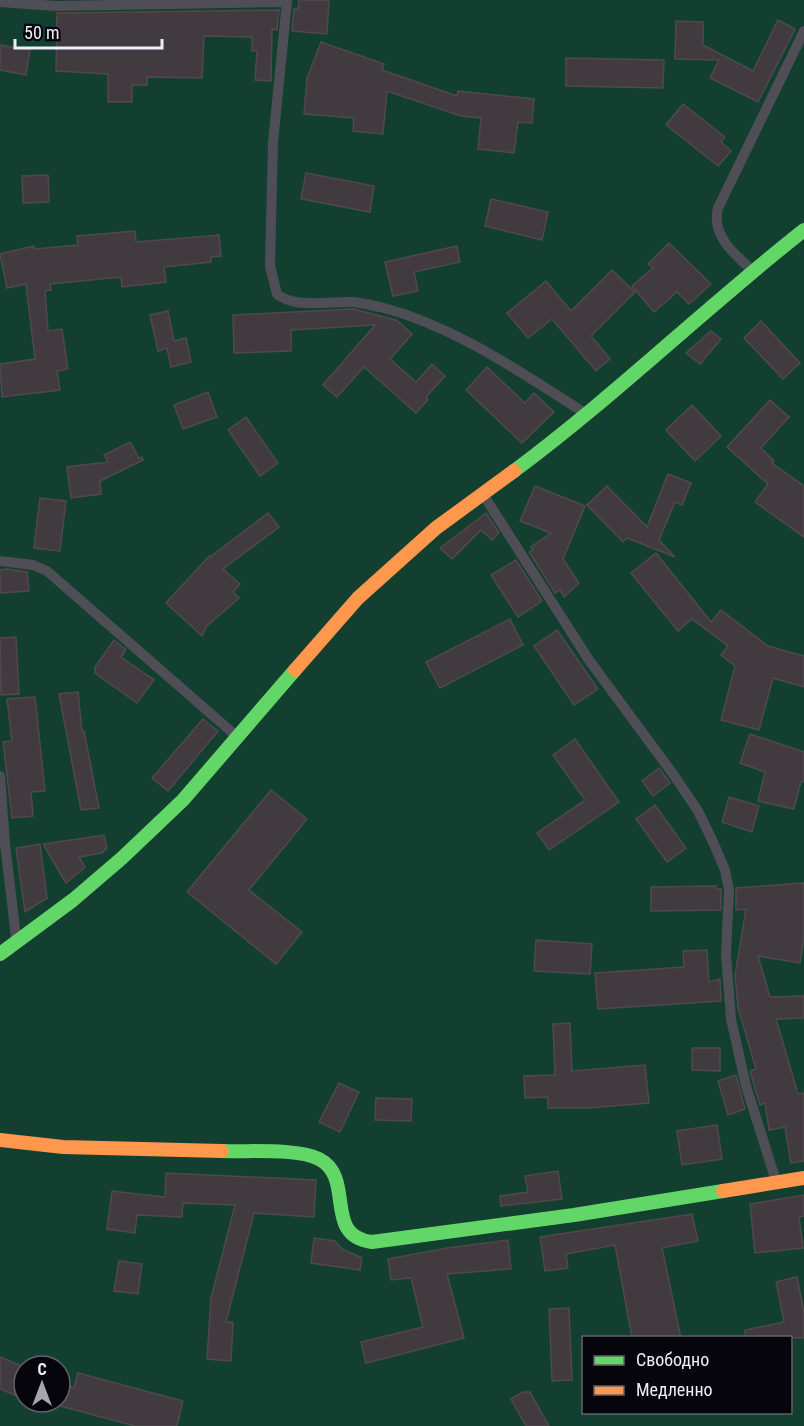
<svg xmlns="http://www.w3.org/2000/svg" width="804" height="1426" viewBox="0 0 804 1426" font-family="'Roboto Condensed',sans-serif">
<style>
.green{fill:#123f2f;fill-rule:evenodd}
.building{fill:#413b40;stroke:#50494c;stroke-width:1.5}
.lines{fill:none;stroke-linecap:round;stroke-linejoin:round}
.lane{stroke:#4f4e56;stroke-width:10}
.fast{stroke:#63d668;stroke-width:14}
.slow{stroke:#ff974d;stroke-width:14}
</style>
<rect width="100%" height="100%" fill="#1e1c26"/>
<path class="green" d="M0,0h804v1426h-804zM584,1338h206v74h-206zM24,1366h36v36h-36z"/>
<g class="building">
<polygon points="299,0 329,0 327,34 292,31 294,9 298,9"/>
<polygon points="279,10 277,30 272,29 271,81 255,80 257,51 252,51 252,37 204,36 202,78 147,77 147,85 132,85 132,102 108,102 108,74 56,71 57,13"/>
<polygon points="778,20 795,29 758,102 710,78 719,60 675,59 676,21 703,22 703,45 753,71"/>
<polygon points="321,42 384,64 382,70 457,96 458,91 534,99 532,123 518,122 514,153 478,149 481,118 461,116 387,91 383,134 353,131 354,118 304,114 307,79"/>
<polygon points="0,45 30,50 26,75 0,70"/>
<polygon points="566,58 664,60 663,88 566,86"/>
<polygon points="683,104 725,137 721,142 731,151 718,166 666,125"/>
<polygon points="306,173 374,186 370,212 301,199"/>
<polygon points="48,175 49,202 23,203 22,176"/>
<polygon points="491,199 548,212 542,240 485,226"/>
<polygon points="135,231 136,242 219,235 221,256 211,257 211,262 164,267 166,282 122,287 121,277 50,284 51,290 45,291 48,331 62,329 68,369 57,371 60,390 2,397 0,364 35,359 26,284 7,288 0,254 34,246 35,249 78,245 77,236"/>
<polygon points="669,243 711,284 689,304 677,292 654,312 632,286 653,268 648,264"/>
<polygon points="457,246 460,262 414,272 418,291 393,296 385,262"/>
<polygon points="612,270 635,292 591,336 610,359 596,371 552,319 528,338 507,313 546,281 571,311"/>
<polygon points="353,309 396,320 412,334 390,359 416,382 432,364 445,376 426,397 428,400 416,413 364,367 337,397 323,385 375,325 291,330 291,351 234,353 233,315"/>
<polygon points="168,311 174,341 186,338 191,362 171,367 167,348 158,351 150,315"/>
<polygon points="761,321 800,363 783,379 744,338"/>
<polygon points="711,331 721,339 700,364 686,353"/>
<polygon points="487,367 525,403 534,393 554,412 522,443 466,390"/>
<polygon points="208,392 217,417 183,429 174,405"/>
<polygon points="770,400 789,417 761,448 774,461 772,463 804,486 804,537 755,502 768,484 727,447"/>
<polygon points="692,405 721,436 695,461 666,430"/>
<polygon points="246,417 278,463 260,476 228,430"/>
<polygon points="130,442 139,458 142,457 143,460 100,481 101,494 71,498 67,467 108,462 104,455"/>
<polygon points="668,474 691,483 682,505 675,502 659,540 675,557 627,538 623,542 587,505 607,486 647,527"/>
<polygon points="535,486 585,506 563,559 579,583 564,597 560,590 555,593 529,552 533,550 531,547 551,533 520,521"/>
<polygon points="40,498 66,501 60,551 34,548"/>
<polygon points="268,513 279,527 223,569 240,584 233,592 239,598 207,626 202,636 166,603 209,556 210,557"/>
<polygon points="486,513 499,533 492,540 481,530 452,559 440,548"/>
<polygon points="656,553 711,622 721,610 768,646 804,656 804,687 773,678 759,730 721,720 735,666 721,655 728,646 692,619 678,631 631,573"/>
<polygon points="516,560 542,601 518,617 491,575"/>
<polygon points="7,569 27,572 29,591 0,593 0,570"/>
<polygon points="510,619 523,645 440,688 426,662"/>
<polygon points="557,630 598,689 574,705 534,646"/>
<polygon points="16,637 19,694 1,695 0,638"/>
<polygon points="114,640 126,650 121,657 154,680 137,703 95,673 95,667"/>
<polygon points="78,692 82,731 84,731 99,808 81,810 59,694"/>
<polygon points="35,697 45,791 31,792 33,816 12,818 3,742 12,741 7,699"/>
<polygon points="203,719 218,731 168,791 152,778"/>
<polygon points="750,734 804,752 804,782 801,781 794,809 758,801 765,772 740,763"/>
<polygon points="575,739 619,802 549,850 537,833 585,800 553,755"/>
<polygon points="659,768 670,783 653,796 642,781"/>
<polygon points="271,790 307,819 249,890 302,932 276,964 187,892"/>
<polygon points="729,797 759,806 752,832 722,822"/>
<polygon points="655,805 686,848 667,862 636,819"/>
<polygon points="104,835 107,848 102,853 79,857 85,867 66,883 43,844"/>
<polygon points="40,844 47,898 25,912 16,848"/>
<polygon points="804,883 804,937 800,963 758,956 770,997 804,996 804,1018 776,1019 798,1094 804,1093 804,1161 791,1163 785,1127 769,1130 765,1103 760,1105 750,1071 756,1069 738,1008 735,975 746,909 736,910 736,888"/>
<polygon points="716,886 716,889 721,889 721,910 651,911 651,887"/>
<polygon points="536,940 592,944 590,974 534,971"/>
<polygon points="707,950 709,982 720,979 721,1001 598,1009 595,973 684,967 683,951"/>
<polygon points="570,1023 572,1071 645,1065 649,1103 588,1108 548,1108 548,1097 525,1098 524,1076 555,1075 553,1024"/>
<polygon points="692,1048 720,1048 720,1071 692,1070"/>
<polygon points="736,1075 745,1109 728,1115 718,1081"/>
<polygon points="339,1083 359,1092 340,1132 319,1122"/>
<polygon points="376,1098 412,1099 411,1121 375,1120"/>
<polygon points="717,1125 722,1159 682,1165 677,1131"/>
<polygon points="558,1171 562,1199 501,1206 500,1196 528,1192 525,1176"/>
<polygon points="166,1173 316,1180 314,1217 254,1213 226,1322 233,1322 231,1361 207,1359 211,1298 235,1205 183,1203 182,1217 137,1215 135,1233 107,1229 112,1191 165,1197"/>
<polygon points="804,1195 804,1216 799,1217 803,1248 755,1253 750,1204"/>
<polygon points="692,1214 698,1241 662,1248 681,1338 632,1338 615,1245 566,1254 568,1268 545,1271 540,1237"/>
<polygon points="314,1238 335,1241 342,1249 362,1258 360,1270 311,1263"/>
<polygon points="508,1240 511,1269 447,1274 464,1338 366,1363 361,1342 423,1327 411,1278 391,1280 388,1259 447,1248"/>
<polygon points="119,1261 142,1264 138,1294 114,1291"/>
<polygon points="797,1277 804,1313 804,1338 745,1338 745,1330 784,1322 776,1282"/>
<polygon points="569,1308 572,1380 552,1381 549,1309"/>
<polygon points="0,1357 24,1367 24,1399 0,1389"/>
<polygon points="78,1373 183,1401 177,1426 135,1426 60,1406 60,1382 74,1388"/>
<polygon points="523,1392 530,1392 549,1426 526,1426 511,1399"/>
</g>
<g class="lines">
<g class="lane">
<polyline points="0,2 55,6 287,2 287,0"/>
<path d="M287,2l-14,140 -3,124 7,28c17,15 54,7 76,8 9,1 18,3 27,5 72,18 141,65 203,105"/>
<path d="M752,270c-18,-16 -41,-35 -34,-62l86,-177"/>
<polyline points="484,496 589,660 673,774 698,811 713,842 725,870 729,890 726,954 731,1019 746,1086 776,1181"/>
<polyline points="0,561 33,565 47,571 234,734"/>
<polyline points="0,776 5,844 16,937"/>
</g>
<g class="fast">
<path d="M514,471c101,-75 191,-163 290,-241"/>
<polyline points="0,954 73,900 122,858 183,800 295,670"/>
<path d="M222,1151c27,1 75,-3 97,8 37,19 3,77 53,83l202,-27 149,-24"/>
</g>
<g class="slow">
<polyline points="295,670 358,598 436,528 514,471"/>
<polyline points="0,1140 63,1147 222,1151"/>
<polyline points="723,1191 804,1178"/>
</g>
</g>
<rect x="582" y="1336" width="210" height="78" fill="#06050c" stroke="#63626c" stroke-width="1.5"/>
<rect x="594" y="1356" width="30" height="9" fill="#63d668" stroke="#63626c" stroke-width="1.5"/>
<text x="636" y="1366" font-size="18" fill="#efedfb">Свободно</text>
<rect x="594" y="1386" width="30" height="9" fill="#ff974d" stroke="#63626c" stroke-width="1.5"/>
<text x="636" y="1396" font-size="18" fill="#efedfb">Медленно</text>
<g transform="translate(42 1384)"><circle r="28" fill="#06050c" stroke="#63626c" stroke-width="1.5"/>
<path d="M0-4.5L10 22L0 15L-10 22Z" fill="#a6a4b0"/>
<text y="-9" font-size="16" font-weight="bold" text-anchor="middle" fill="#efedfb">С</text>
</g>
<path d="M15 39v9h147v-9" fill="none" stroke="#efedfb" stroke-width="3"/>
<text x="24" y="39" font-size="18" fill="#efedfb" stroke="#06050c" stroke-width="4.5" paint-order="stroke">50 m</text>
</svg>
